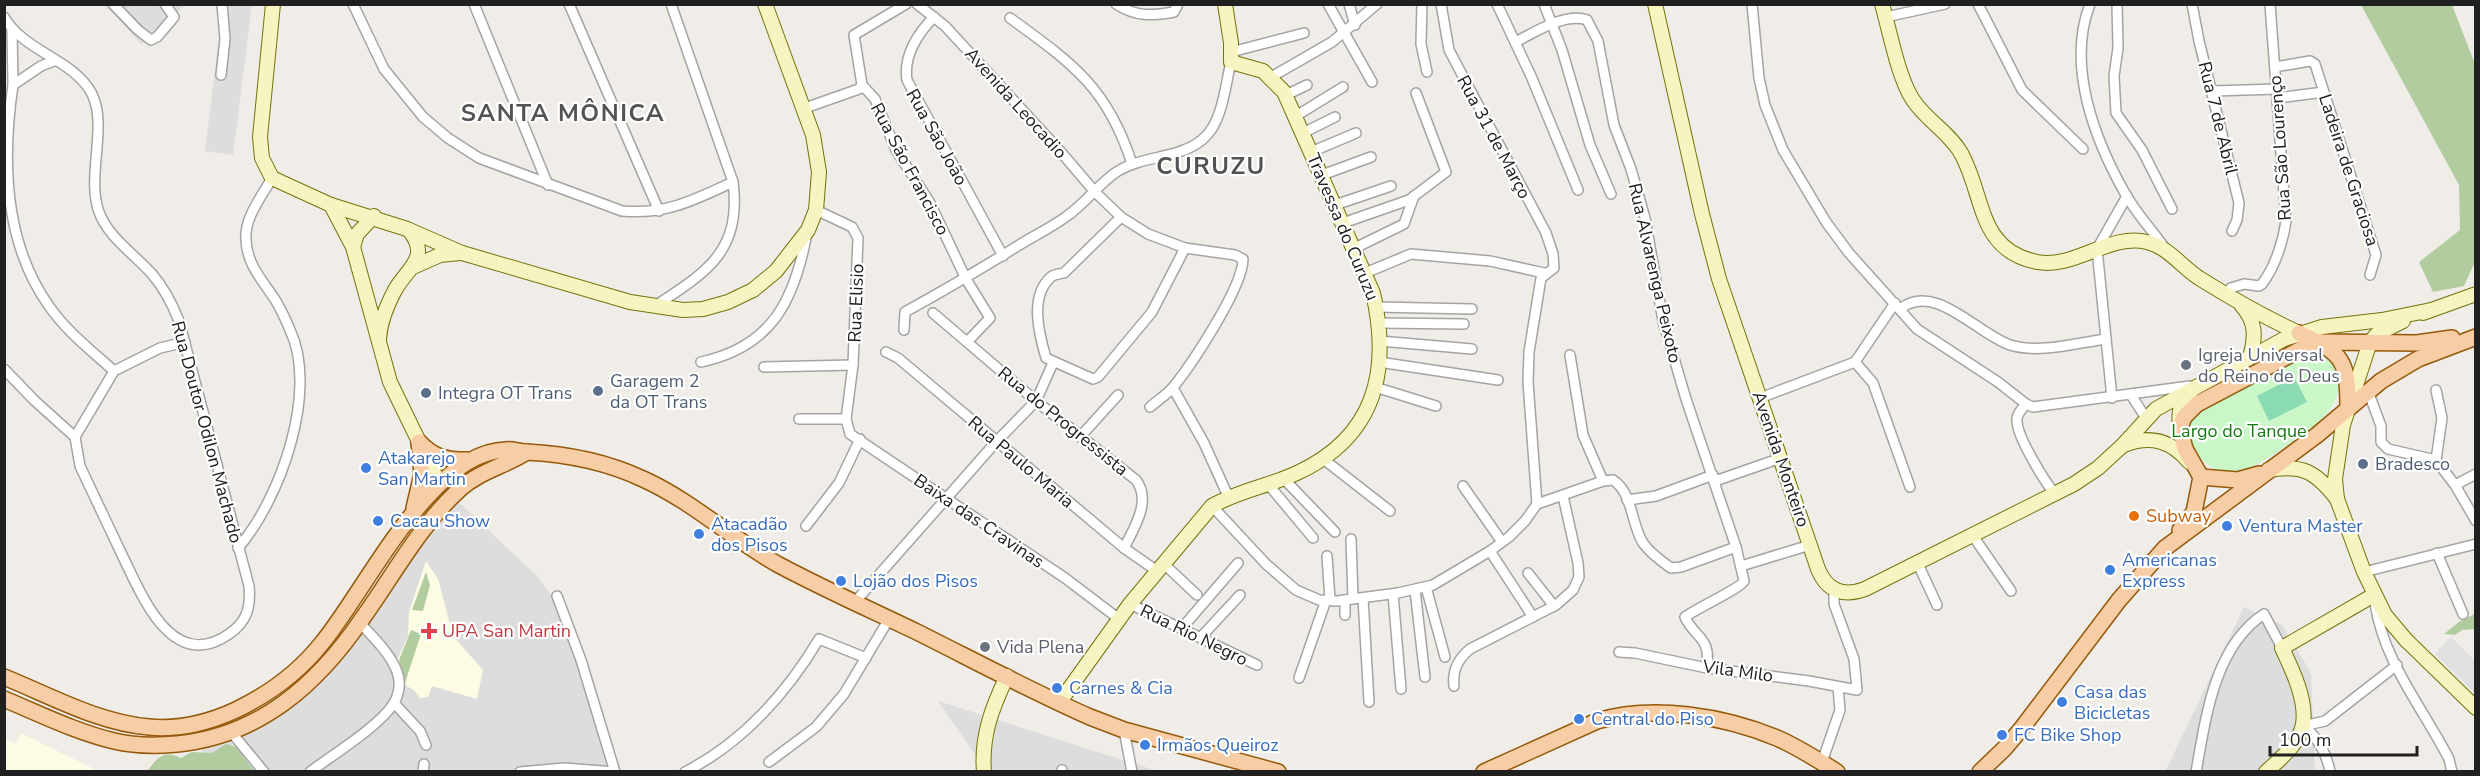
<svg xmlns="http://www.w3.org/2000/svg" width="2480" height="776" viewBox="0 0 2480 776" font-family="'Nunito Sans',sans-serif">
<style>
.residential{fill:#deddde}
.education{fill:#fdfbe3}
.forest{fill:#b1cd9f}
.park{fill:#c9f7c8}
.pitch{fill:#8adab4}
.parking{fill:#e0e0e0}
.lines{fill:none;stroke-linecap:round;stroke-linejoin:round}
.street-casing{stroke:#a4a4a4;stroke-width:12}
.secondary-casing{stroke:#72740b;stroke-width:16}
.primary-casing{stroke:#945909;stroke-width:18}
.street{stroke:#fff;stroke-width:9}
.secondary{stroke:#f6f4c0;stroke-width:14}
.primary{stroke:#f7cda6;stroke-width:15}
.worship-dot{fill:#6b7280;stroke:#fff;stroke-width:2}
.service-dot{fill:#5c6f8a;stroke:#fff;stroke-width:2}
.shop-dot{fill:#3f7fe0;stroke:#fff;stroke-width:2}
.food-dot{fill:#e8710a;stroke:#fff;stroke-width:2}
.health-dot{fill:#e0444e;stroke:#fff;stroke-width:2}
.labels{text-anchor:middle;stroke-width:4.5;stroke-linejoin:round;paint-order:stroke}
.street-label{font-size:18px;fill:#202020;stroke:#fff}
.worship-label{font-size:18px;fill:#5b616d;stroke:#fff;text-anchor:start}
.service-label{font-size:18px;fill:#4e5e75;stroke:#fff;text-anchor:start}
.park-label{font-size:18px;fill:#137b12;stroke:#fff}
.shop-label{font-size:18px;fill:#366cbe;stroke:#fff;text-anchor:start}
.food-label{font-size:18px;fill:#c56008;stroke:#fff;text-anchor:start}
.health-label{font-size:18px;fill:#be3a42;stroke:#fff;text-anchor:start}
.district-label{font-size:24px;font-weight:bold;letter-spacing:1.5px;fill:#535353;stroke:#fff}
</style>
<rect width="100%" height="100%" fill="#f0ede8"/>
<g class="residential">
<polygon points="105,5 185,5 141,44"/>
<polygon points="223,5 252,5 233,155 205,151"/>
<polygon points="449,493 539,578 558,606 612,771 207,771 200,740 261,712 322,663"/>
<polygon points="2244,607 2282,625 2311,673 2315,771 2165,772"/>
<polygon points="938,701 1157,771 986,771"/>
</g>
<g class="education">
<polygon points="426,561 438,579 453,636 483,670 477,699 432,686 428,697 420,698 414,690 403,684 397,660 408,636 409,612"/>
<polygon points="21,733 98,771 5,771 4,739 16,744"/>
</g>
<g class="forest">
<polygon points="2361,5 2452,5 2475,64 2475,262 2464,286 2433,292 2419,262 2460,230 2459,185"/>
<polygon points="426,572 430,585 423,611 412,610"/>
<polygon points="2475,614 2475,629 2462,630 2455,635 2444,634 2460,621"/>
<polygon points="411,630 421,634 405,683 399,660"/>
<path d="M226,744l10,3 18,24 -106,-1c10,-13 16,-20 33,-12l11,-6 20,1z"/>
</g>
<path class="park" d="M2314,352c12,3 20,8 23,20 10,37 -29,59 -54,76 -28,19 -62,41 -87,3 -9,-13 -10,-25 -2,-38l111,-58z"/>
<polygon class="pitch" points="2294,377 2307,402 2269,421 2257,396"/>
<polygon class="parking" points="2451,637 2475,661 2475,693 2435,654"/>
<g class="lines">
<g class="street-casing">
<g id="street">
<polyline points="113,4 138,30 151,40 157,37 174,17 165,4"/>
<path d="M353,4l31,65 39,48 25,21 31,20 143,53c44,4 72,-11 111,-29"/>
<polyline points="474,4 548,185"/>
<polyline points="569,4 659,211"/>
<path d="M917,4l28,22 115,125 35,41 26,25 27,17 37,14 50,7 8,4c0,28 -50,103 -68,126 -7,9 -17,15 -25,22"/>
<path d="M1116,4c20,13 36,12 58,8l4,-8"/>
<polyline points="1328,4 1372,82"/>
<polyline points="1349,4 1355,25"/>
<polyline points="1422,4 1421,44 1427,72"/>
<polyline points="1441,4 1449,50 1546,233 1553,254 1554,268 1541,278 1529,352 1528,382 1537,504"/>
<polyline points="1497,4 1531,76 1578,190"/>
<polyline points="1544,4 1562,50 1590,145 1611,194"/>
<polyline points="1752,4 1759,78 1765,105 1783,150 1826,222 1849,253 1917,329 1998,382 2026,404 2033,407 2190,386"/>
<polyline points="1978,4 2022,90 2083,149"/>
<path d="M2090,4c-24,62 5,137 36,191 10,18 26,35 38,52"/>
<polyline points="2117,4 2118,48 2114,76 2116,113 2142,150 2172,209"/>
<polyline points="2192,4 2199,41 2239,203 2237,220 2232,231"/>
<path d="M4,17c20,35 70,42 88,77 16,32 -6,83 7,118 9,25 35,42 53,62 12,14 20,29 27,47l70,265c2,21 -2,36 -20,48 -56,39 -86,-36 -105,-75 -12,-25 -24,-51 -36,-76l-8,-17 -5,-29 -40,-36 -31,-32"/>
<path d="M934,17c-16,16 -31,39 -27,63l96,176"/>
<polyline points="1886,17 1945,4"/>
<path d="M1010,18c62,45 98,70 122,146"/>
<polyline points="12,30 13,85"/>
<path d="M1515,42c19,-9 50,-30 72,-22l11,21 16,84 17,44 14,49 18,103 23,78 50,148 8,34c-3,7 -49,28 -59,36 10,22 26,19 22,51"/>
<polyline points="1231,52 1304,33"/>
<path d="M54,61l-13,5 -28,19c-11,74 -9,158 36,221 17,25 43,45 65,65"/>
<polyline points="2275,67 2310,61 2315,64 2376,255 2370,275"/>
<polyline points="221,75 225,39 222,4"/>
<polyline points="1271,77 1332,42 1377,4"/>
<polyline points="862,85 875,99 896,150 930,203 966,279 990,318 967,342"/>
<polyline points="862,85 854,35 906,4"/>
<polyline points="2213,91 2277,89"/>
<polyline points="1286,95 1307,85"/>
<polyline points="2277,98 2324,92"/>
<polyline points="805,108 859,89 862,85"/>
<polyline points="1296,116 1343,87"/>
<polyline points="1303,133 1335,117"/>
<polyline points="1311,152 1356,133"/>
<polyline points="1322,175 1371,157"/>
<polyline points="1335,205 1391,186"/>
<polyline points="816,210 852,227 858,238 853,365 846,419 850,434 1065,578 1119,619"/>
<path d="M1121,217l-57,56c-4,1 -10,1 -13,4 -22,19 -12,57 -5,81l47,21 5,-2 54,-65 33,-64"/>
<polyline points="1343,223 1409,200 1446,172 1416,93"/>
<polyline points="1355,248 1404,224 1414,196"/>
<polyline points="1365,273 1411,254 1490,261 1544,273"/>
<path d="M2226,293l5,-5 13,-4 15,2 3,-2c13,-17 21,-42 24,-63l-16,-217"/>
<path d="M655,306c52,-34 87,-55 78,-124l-62,-178"/>
<polyline points="1376,307 1472,309"/>
<path d="M1900,309c35,-28 77,25 110,36 30,9 66,-2 96,-6"/>
<path d="M933,313l103,88 100,79c16,21 -2,48 -12,68"/>
<polyline points="1379,323 1464,324"/>
<path d="M904,330l1,-18c38,-21 74,-42 111,-65 17,-11 35,-19 51,-31 19,-13 33,-34 51,-45 26,-16 62,-12 85,-32 20,-17 22,-53 28,-77"/>
<polyline points="1380,341 1472,349"/>
<polyline points="886,352 898,358 1124,548 1157,571"/>
<path d="M1570,355l13,80 20,46 10,-1c20,13 18,44 30,63 7,10 18,18 28,25l10,-1 55,-20"/>
<path d="M701,362c72,-15 94,-64 106,-129"/>
<polyline points="1379,362 1498,380"/>
<polyline points="1855,362 1873,383 1910,487"/>
<polyline points="1855,362 1895,303"/>
<polyline points="764,367 853,365"/>
<polyline points="1375,387 1436,406"/>
<polyline points="1173,388 1204,443 1228,496"/>
<polyline points="2436,390 2442,418 2436,460"/>
<polyline points="2368,391 2381,426 2381,442 2388,449 2436,460 2455,485 2476,521"/>
<polyline points="2131,395 2146,418"/>
<polyline points="1760,398 1855,362"/>
<polyline points="2112,398 2097,249 2127,196"/>
<path d="M2026,404c-4,5 -10,11 -9,17 0,16 28,61 38,73"/>
<polyline points="799,419 846,419"/>
<polyline points="75,437 114,371 160,348 185,342"/>
<polyline points="1080,437 1118,395"/>
<polyline points="1322,458 1390,511"/>
<polyline points="1283,478 1335,532"/>
<polyline points="1715,481 1781,458"/>
<polyline points="1268,484 1313,538"/>
<polyline points="2455,485 2476,474"/>
<polyline points="1463,486 1502,542"/>
<polyline points="1627,500 1656,496 1713,475"/>
<polyline points="1212,506 1266,564 1296,590 1319,600 1337,601 1398,593 1433,585 1490,551 1509,537 1525,521 1537,504 1603,481"/>
<polyline points="806,526 839,483 860,439"/>
<polyline points="1973,536 2011,591"/>
<polyline points="1351,539 1353,599"/>
<path d="M238,548c42,-48 81,-157 52,-218 -4,-10 -9,-20 -14,-29 -13,-20 -29,-36 -30,-61 -2,-22 16,-44 26,-62"/>
<polyline points="1490,551 1533,617"/>
<polyline points="2437,553 2463,614"/>
<polyline points="1327,556 1330,600"/>
<polyline points="1163,563 1197,595"/>
<polyline points="1918,564 1937,605"/>
<polyline points="1741,566 1810,545"/>
<polyline points="2364,572 2476,544"/>
<polyline points="1528,573 1554,606"/>
<polyline points="1426,587 1445,657"/>
<polyline points="1415,590 1425,677"/>
<polyline points="1393,594 1401,689"/>
<polyline points="557,596 581,660 615,772"/>
<polyline points="1363,598 1369,702"/>
<polyline points="1345,600 1345,615"/>
<polyline points="855,602 996,442 1036,401 1053,363"/>
<path d="M2375,603c8,58 48,105 74,156l3,13"/>
<polyline points="1130,604 1257,665"/>
<polyline points="1182,628 1238,563"/>
<polyline points="1201,637 1240,595"/>
<polyline points="1619,652 1635,653 1707,668 1809,681 1857,690 1854,659 1834,604 1834,590"/>
<polyline points="1299,678 1326,600"/>
<path d="M1454,686c-2,-16 4,-27 16,-37l86,-44 17,-15 6,-13 -1,-14 -15,-67"/>
<polyline points="394,703 420,731 426,745"/>
<polyline points="2303,726 2325,721 2397,665"/>
<path d="M2303,726c14,10 24,28 27,46"/>
<polyline points="1124,730 1132,772"/>
<polyline points="232,733 264,772"/>
<polyline points="769,762 816,727 844,694 889,619"/>
<polyline points="1822,762 1840,710 1838,687"/>
<polyline points="1062,770 1062,772"/>
<path d="M310,772c22,-17 70,-46 84,-69 6,-11 7,-24 1,-36 -8,-17 -23,-31 -35,-44"/>
<polyline points="423,772 424,764"/>
<polyline points="520,772 564,768 615,772"/>
<path d="M685,772c57,-29 102,-79 134,-133l47,19"/>
<path d="M2196,772c10,-55 18,-125 68,-158l18,34"/>
</g>
</g>
<g class="secondary-casing">
<g id="secondary">
<polyline points="273,4 260,137 262,158 272,178 331,205 407,229 462,253 630,302 683,310 703,309 728,302 753,290 776,271 808,230 816,210 819,172 813,135 765,4"/>
<path d="M1655,4l47,210 17,65 99,290c9,22 25,28 47,20l209,-105 24,-16 24,-22 34,-37 128,-70 38,-12 60,-7 49,-10"/>
<path d="M1882,4c8,28 16,73 31,96 13,20 36,32 48,53 24,43 16,97 76,109 38,7 72,-29 110,-20 21,5 34,24 52,36 32,20 65,39 100,55"/>
<polyline points="331,205 353,247 390,382 439,483"/>
<polyline points="353,247 357,234 374,216"/>
<polyline points="413,267 440,255 460,253"/>
<path d="M2242,306c14,16 14,30 8,51"/>
<polyline points="2423,313 2476,294"/>
<polyline points="2403,321 2377,334 2370,342 2343,425 2335,479 2337,499 2364,572 2385,615 2406,640 2476,708"/>
<path d="M379,339c1,-16 8,-34 16,-49 13,-23 36,-32 14,-60"/>
<path d="M2180,428c-2,-16 0,-27 12,-38"/>
<path d="M2124,445c26,-10 47,-5 65,17"/>
<path d="M2268,470c35,-6 48,2 69,29"/>
<path d="M1059,703l71,-99 82,-98c26,-15 57,-20 85,-33 78,-36 94,-101 76,-180l-89,-201 -21,-21 -32,-9v-19l-6,-39"/>
<path d="M984,772c-3,-36 8,-64 23,-96"/>
<path d="M2266,772c13,-12 34,-29 37,-48 4,-24 -11,-55 -21,-76l92,-53"/>
</g>
</g>
<g class="primary-casing">
<g id="primary">
<path d="M2299,333c44,21 49,26 49,76"/>
<path d="M419,442c15,16 27,18 48,18"/>
<polyline points="2201,477 2185,449 2180,428 2184,417 2197,404 2307,346 2320,342 2417,343 2452,338"/>
<polyline points="2201,477 2238,480 2259,474"/>
<polyline points="414,508 422,474 419,442"/>
<polyline points="2180,530 2194,512 2201,477"/>
<path d="M4,677c47,19 95,46 145,50 30,3 61,-5 87,-17 33,-16 63,-38 86,-67 44,-53 109,-192 184,-193 7,-1 13,2 20,2 41,2 79,9 117,27 49,22 89,60 136,86 45,24 92,45 138,67 58,29 114,59 173,85l34,13 154,42"/>
<path d="M4,699c36,15 72,33 110,42 21,5 42,5 63,3 82,-8 140,-59 185,-125 31,-43 58,-94 98,-130 20,-18 45,-23 67,-37"/>
<path d="M1484,772l113,-51c56,-17 127,-5 180,17 21,9 41,22 60,34"/>
<polyline points="1980,772 2005,748 2022,728 2119,600 2165,548 2317,435 2381,381 2418,359 2476,337"/>
</g>
</g>
<use href="#street" class="street"/>
<use href="#secondary" class="secondary"/>
<use href="#primary" class="primary"/>
</g>
<g class="worship-dot">
<circle cx="2186" cy="365" r="6"/>
<circle cx="985" cy="647" r="6"/>
</g>
<g class="service-dot">
<circle cx="598" cy="391" r="6"/>
<circle cx="426" cy="393" r="6"/>
<circle cx="2363" cy="464" r="6"/>
</g>
<g class="shop-dot">
<circle cx="366" cy="468" r="6"/>
<circle cx="378" cy="521" r="6"/>
<circle cx="2227" cy="526" r="6"/>
<circle cx="699" cy="534" r="6"/>
<circle cx="2110" cy="570" r="6"/>
<circle cx="841" cy="581" r="6"/>
<circle cx="1057" cy="688" r="6"/>
<circle cx="2062" cy="702" r="6"/>
<circle cx="1579" cy="719" r="6"/>
<circle cx="2002" cy="735" r="6"/>
<circle cx="1145" cy="745" r="6"/>
</g>
<circle class="food-dot" cx="2134" cy="516" r="6"/>
<path class="health-dot" d="M426 622h6v6h6v6h-6v6h-6v-6h-6v-6h6z"/>
<g class="labels">
<g class="street-label">
<text transform="translate(1016 103) rotate(48)" y="6">Avenida Leocadio</text>
<text transform="translate(2218 118) rotate(76)" y="6">Rua 7 de Abril</text>
<text transform="translate(937 137) rotate(61)" y="6">Rua São João</text>
<text transform="translate(1494 137) rotate(62)" y="6">Rua 31 de Março</text>
<text transform="translate(2280 148) rotate(-94)" y="6">Rua São Lourenço</text>
<text transform="translate(910 169) rotate(62)" y="6">Rua São Francisco</text>
<text transform="translate(2349 170) rotate(72)" y="6">Ladeira de Graciosa</text>
<text transform="translate(1343 227) rotate(67)" y="6">Travessa do Curuzu</text>
<text transform="translate(1655 273) rotate(77)" y="6">Rua Alvarenga Peixoto</text>
<text transform="translate(856 303) rotate(-88)" y="6">Rua Elisio</text>
<text transform="translate(1063 421) rotate(39)" y="6">Rua do Progressista</text>
<text transform="translate(207 432) rotate(75)" y="6">Rua Doutor Odilon Machado</text>
<text transform="translate(1781 459) rotate(71)" y="6">Avenida Monteiro</text>
<text transform="translate(1021 462) rotate(40)" y="6">Rua Paulo Maria</text>
<text transform="translate(979 521) rotate(34)" y="6">Baixa das Cravinas</text>
<text transform="translate(1194 635) rotate(26)" y="6">Rua Rio Negro</text>
<text transform="translate(1738 671) rotate(8)" y="6">Vila Milo</text>
</g>
<g class="worship-label">
<text x="2198" y="361">Igreja Universal<tspan x="2198" dy="21">do Reino de Deus</tspan></text>
<text x="997" y="653">Vida Plena</text>
</g>
<g class="service-label">
<text x="610" y="387">Garagem 2<tspan x="610" dy="21">da OT Trans</tspan></text>
<text x="438" y="399">Integra OT Trans</text>
<text x="2375" y="470">Bradesco</text>
</g>
<g class="park-label">
<text x="2239" y="437">Largo do Tanque</text>
</g>
<g class="shop-label">
<text x="378" y="464">Atakarejo<tspan x="378" dy="21">San Martin</tspan></text>
<text x="390" y="527">Cacau Show</text>
<text x="711" y="530">Atacadão<tspan x="711" dy="21">dos Pisos</tspan></text>
<text x="2239" y="532">Ventura Master</text>
<text x="2122" y="566">Americanas<tspan x="2122" dy="21">Express</tspan></text>
<text x="853" y="587">Lojão dos Pisos</text>
<text x="1069" y="694">Carnes &amp; Cia</text>
<text x="2074" y="698">Casa das<tspan x="2074" dy="21">Bicicletas</tspan></text>
<text x="1591" y="725">Central do Piso</text>
<text x="2014" y="741">FC Bike Shop</text>
<text x="1157" y="751">Irmãos Queiroz</text>
</g>
<g class="food-label">
<text x="2146" y="522">Subway</text>
</g>
<g class="health-label">
<text x="442" y="637">UPA San Martin</text>
</g>
<g class="district-label">
<text x="563" y="121">SANTA MÔNICA</text>
<text x="1211" y="174">CURUZU</text>
</g>
</g>
<rect width="2480" height="776" fill="none" stroke="#202020" stroke-width="12"/>
<path d="M2270 746v9h147v-9" fill="none" stroke="#202020" stroke-width="3"/>
<text x="2279" y="746" font-size="18" fill="#202020" stroke="#ffffff" stroke-width="4.5" paint-order="stroke">100 m</text>
</svg>
